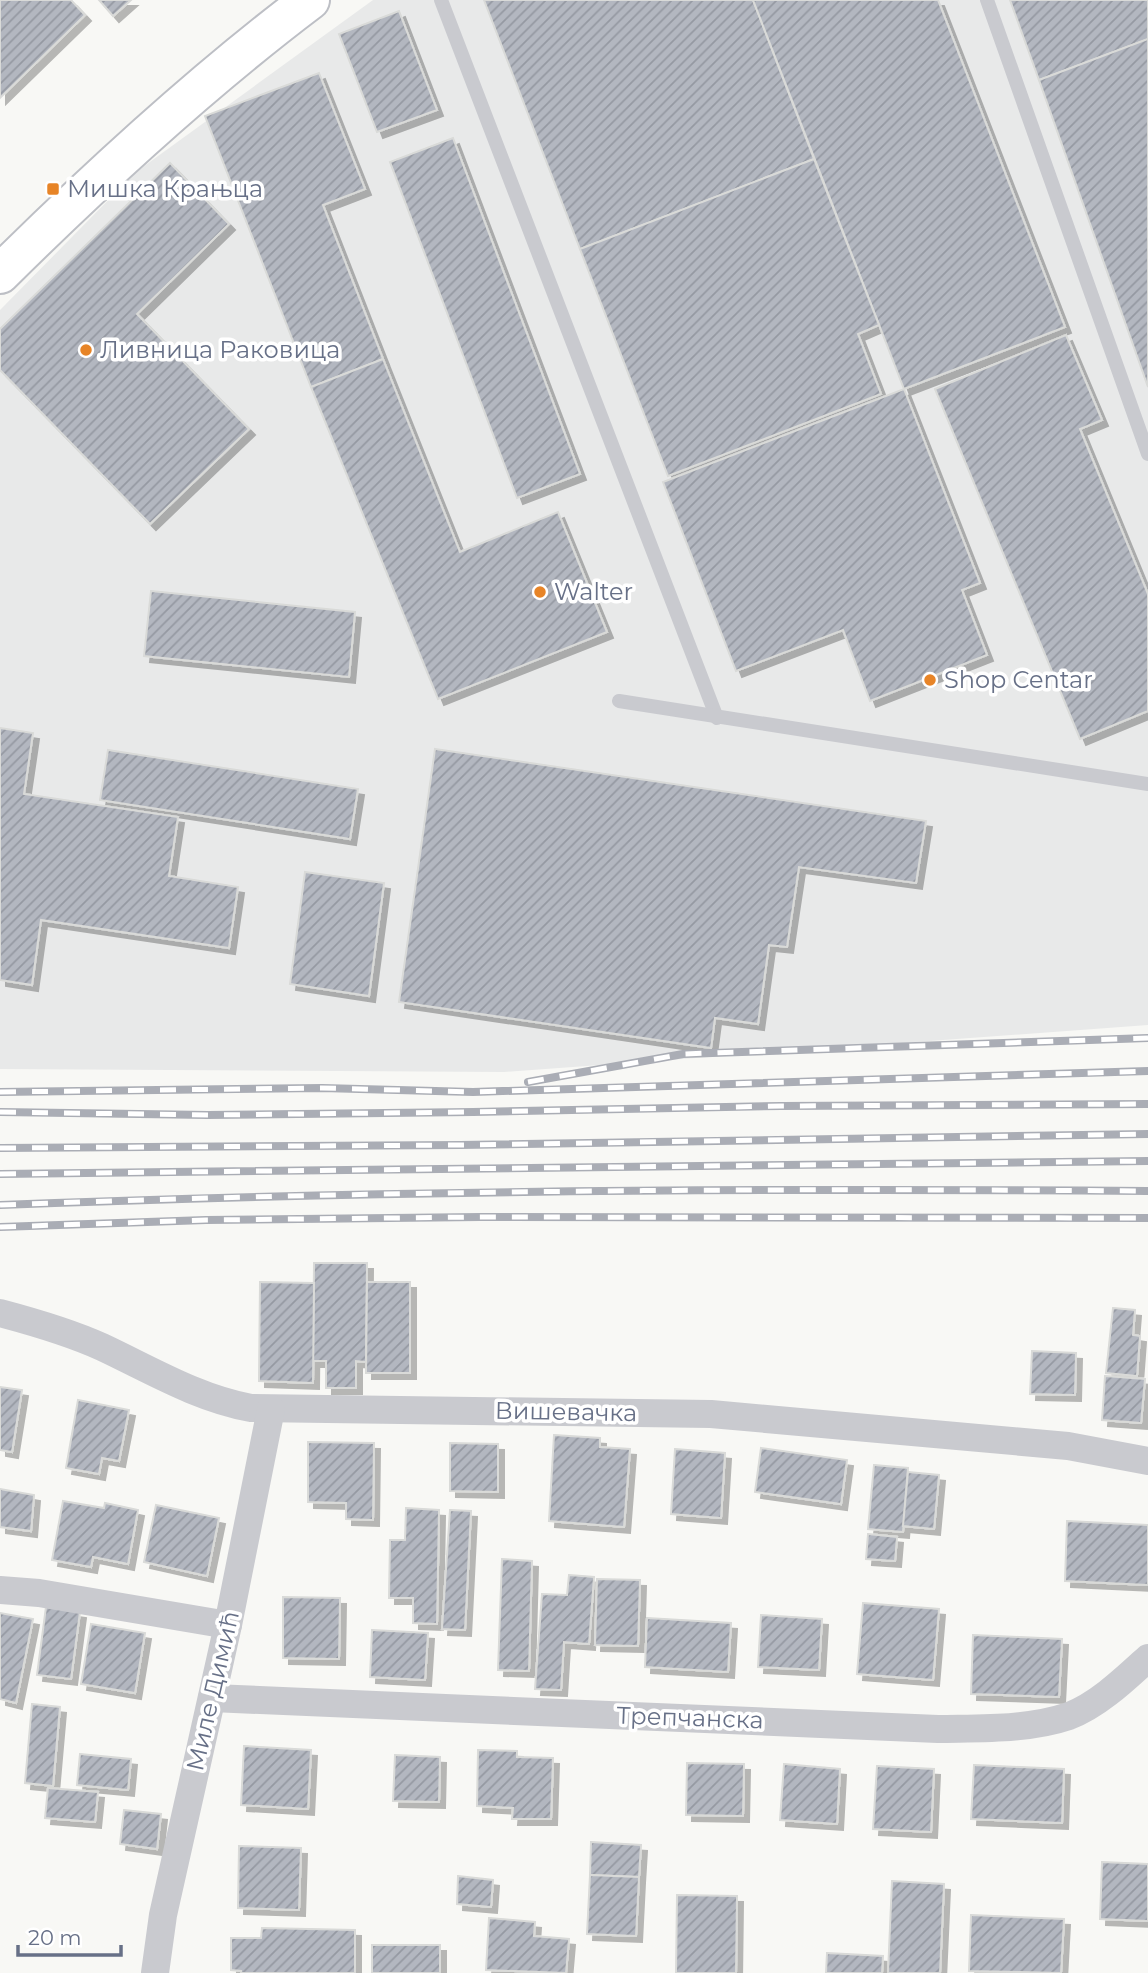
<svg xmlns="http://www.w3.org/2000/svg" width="1148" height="1973" viewBox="0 0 1148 1973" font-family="Montserrat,sans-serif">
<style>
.built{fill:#e8e9e9}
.building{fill:url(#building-hatch);stroke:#d9dad8;stroke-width:2;filter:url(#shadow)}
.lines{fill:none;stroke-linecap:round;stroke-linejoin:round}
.secondary-casing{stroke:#bdbfc5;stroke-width:42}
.service{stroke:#c9cacf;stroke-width:14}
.minor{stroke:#c9cacf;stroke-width:28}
.secondary{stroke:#fff;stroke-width:38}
.rail-casing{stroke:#aaadb5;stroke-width:8}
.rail{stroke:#fff;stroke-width:5;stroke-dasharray:16;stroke-linecap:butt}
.poi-dot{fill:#e78427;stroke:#fff;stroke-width:2.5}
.labels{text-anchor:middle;stroke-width:7;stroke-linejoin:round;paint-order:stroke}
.poi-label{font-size:24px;fill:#677087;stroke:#fff;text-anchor:start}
.street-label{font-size:24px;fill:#677087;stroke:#fff}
</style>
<defs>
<pattern id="building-hatch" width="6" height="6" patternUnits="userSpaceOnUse" patternTransform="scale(1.75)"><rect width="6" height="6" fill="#b3b7c0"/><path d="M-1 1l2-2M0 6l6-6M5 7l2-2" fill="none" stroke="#9599a2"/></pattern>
<filter id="shadow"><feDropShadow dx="6" dy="6" stdDeviation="0" flood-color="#0004"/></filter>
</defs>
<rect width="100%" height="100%" fill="#f8f8f5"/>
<polygon class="built" points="373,0 1148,0 1148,1025 504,1072 0,1069 0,310 136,172"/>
<g class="building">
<polygon points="0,0 71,0 85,15 0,98"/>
<polygon points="99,0 131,0 113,16"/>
<polygon points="484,0 753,0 814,159 580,249"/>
<polygon points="753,0 938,0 1065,327 904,389"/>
<polygon points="1010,0 1148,0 1148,39 1039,80"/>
<polygon points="399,11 437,110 377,132 339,34"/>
<polygon points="1148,39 1148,387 1039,80"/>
<polygon points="319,73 365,189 323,205 383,359 311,387 205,116"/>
<polygon points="453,138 580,474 517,498 390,162"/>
<polygon points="814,159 879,325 858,334 881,394 668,476 580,249"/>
<polygon points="170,163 229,224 137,314 249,429 150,524 0,370 0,329"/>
<polygon points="1066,335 1102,420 1080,429 1148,594 1148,711 1080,739 935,389"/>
<polygon points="383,359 460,552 558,512 607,632 438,699 311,387"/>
<polygon points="904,389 980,583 962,590 987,655 870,701 843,630 736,671 663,482"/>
<polygon points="151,591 355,612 349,677 144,656"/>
<polygon points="0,728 33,733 24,794 178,817 169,876 238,887 229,948 41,920 32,985 0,980"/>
<polygon points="435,749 926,821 916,883 799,867 787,947 769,945 758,1024 715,1018 711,1048 399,1002"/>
<polygon points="108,750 358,789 350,839 100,800"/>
<polygon points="305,872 384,883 369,996 290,984"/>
<polygon points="314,1263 367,1263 366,1362 356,1361 356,1388 326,1388 326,1361 313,1361"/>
<polygon points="260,1282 314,1283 313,1383 259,1381"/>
<polygon points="367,1282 410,1282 410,1373 366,1373"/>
<polygon points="1113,1308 1135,1310 1133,1335 1140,1336 1137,1376 1106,1373"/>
<polygon points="1032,1351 1076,1353 1075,1395 1030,1394"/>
<polygon points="1105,1376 1145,1379 1141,1423 1102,1420"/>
<polygon points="0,1387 22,1390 12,1452 0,1450"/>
<polygon points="78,1400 129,1410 119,1461 102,1458 99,1474 66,1468"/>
<polygon points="554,1435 600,1438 600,1447 630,1449 624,1527 549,1521"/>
<polygon points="308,1442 374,1443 373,1520 346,1519 346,1503 308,1502"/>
<polygon points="450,1443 498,1444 498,1492 450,1491"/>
<polygon points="761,1448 847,1460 841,1504 755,1492"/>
<polygon points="675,1449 725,1453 721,1518 671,1514"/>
<polygon points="874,1465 908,1468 903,1532 868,1529"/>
<polygon points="908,1472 939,1475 934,1529 903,1526"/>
<polygon points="0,1489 34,1495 31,1531 0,1527"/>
<polygon points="63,1501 104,1508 105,1503 138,1510 128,1564 93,1557 91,1567 52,1560"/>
<polygon points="156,1505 219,1518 207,1576 144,1562"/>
<polygon points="406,1508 439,1510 437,1624 413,1623 413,1598 389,1598 390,1540 405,1540"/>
<polygon points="450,1510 471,1511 465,1630 442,1629"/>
<polygon points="1067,1521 1148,1525 1148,1585 1065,1581"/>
<polygon points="868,1534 897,1537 895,1561 866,1559"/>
<polygon points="502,1559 532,1561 529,1671 498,1670"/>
<polygon points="569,1575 594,1577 589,1644 564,1642 561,1690 535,1689 542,1594 567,1595"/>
<polygon points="597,1579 640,1580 638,1646 595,1645"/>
<polygon points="283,1597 340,1598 339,1659 283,1658"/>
<polygon points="863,1603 939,1609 933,1680 857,1674"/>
<polygon points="46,1607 80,1612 71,1679 37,1675"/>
<polygon points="0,1613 33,1619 16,1703 0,1699"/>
<polygon points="761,1615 822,1619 819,1670 758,1667"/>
<polygon points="647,1618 731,1623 728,1672 645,1667"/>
<polygon points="91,1624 145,1633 135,1693 81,1684"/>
<polygon points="372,1630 428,1633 425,1680 370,1677"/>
<polygon points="973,1635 1062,1639 1059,1697 971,1694"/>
<polygon points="32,1704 60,1707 53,1786 25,1783"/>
<polygon points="244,1746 311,1750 308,1809 241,1805"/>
<polygon points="478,1750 517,1751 517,1757 553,1758 551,1819 512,1819 513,1808 477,1806"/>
<polygon points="80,1754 131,1759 128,1790 77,1785"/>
<polygon points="395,1755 440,1757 439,1802 393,1801"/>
<polygon points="687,1763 744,1764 743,1816 686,1815"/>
<polygon points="784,1764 840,1769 837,1824 780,1820"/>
<polygon points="974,1765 1064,1769 1062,1823 971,1819"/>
<polygon points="877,1766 934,1769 931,1832 873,1829"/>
<polygon points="48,1788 98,1792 95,1822 45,1818"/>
<polygon points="124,1810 161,1814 157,1849 120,1844"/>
<polygon points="591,1842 641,1845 639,1877 590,1875"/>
<polygon points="239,1846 301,1848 299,1910 238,1908"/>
<polygon points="1102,1862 1148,1864 1148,1921 1100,1919"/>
<polygon points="590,1875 639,1877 636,1936 587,1934"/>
<polygon points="458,1876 493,1880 491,1907 457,1904"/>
<polygon points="892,1881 944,1884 940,1973 888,1973"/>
<polygon points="677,1895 737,1896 736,1973 676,1973"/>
<polygon points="971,1915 1064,1919 1061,1973 969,1971"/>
<polygon points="489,1918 535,1922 534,1936 569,1939 566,1973 486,1970"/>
<polygon points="262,1928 355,1930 355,1973 241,1973 241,1971 231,1970 231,1938 261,1938"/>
<rect x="372" y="1945" width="68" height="28"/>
<polygon points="827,1953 883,1956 882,1973 826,1973"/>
</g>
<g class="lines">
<g class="secondary-casing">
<path id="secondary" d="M0,274c98,-97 200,-191 310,-274"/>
</g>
<g class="service">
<polyline points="441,0 717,718"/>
<polyline points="987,0 1148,454"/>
<polyline points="619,701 1148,784"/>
</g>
<g class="minor">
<path d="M0,1313c34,9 69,19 102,34 49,23 95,51 149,61l460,6 357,32 80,15"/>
<polyline points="0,1590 39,1593 228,1625"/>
<path d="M212,1698l726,31c42,-1 90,1 131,-13 29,-11 56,-37 79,-58"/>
<polyline points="155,1973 163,1915 228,1625 271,1409"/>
</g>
<use href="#secondary" class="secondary"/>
<g class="rail-casing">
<g id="rail">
<polyline points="528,1082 683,1054 1148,1038"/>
<polyline points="0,1092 322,1088 473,1092 1148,1071"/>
<polyline points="0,1112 208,1115 473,1112 781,1106 1148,1104"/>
<polyline points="0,1148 460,1145 1148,1134"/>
<polyline points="0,1174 1148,1161"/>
<path d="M0,1205c383,-15 765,-17 1148,-14"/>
<polyline points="0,1227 206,1220 480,1217 1148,1218"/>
</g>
</g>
<use href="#rail" class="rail"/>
</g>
<g class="poi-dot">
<rect x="46" y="182" width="14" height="14" rx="3.5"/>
<circle cx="86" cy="350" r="7"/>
<circle cx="540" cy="592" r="7"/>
<circle cx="930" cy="680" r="7"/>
</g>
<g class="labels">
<g class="poi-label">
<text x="67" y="197">Мишка Крањца</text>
<text x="100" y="358">Ливница Раковица</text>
<text x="554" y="600">Walter</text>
<text x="944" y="688">Shop Centar</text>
</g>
<g class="street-label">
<text transform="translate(566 1412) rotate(1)" y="8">Вишевачка</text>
<text transform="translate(213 1691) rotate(-77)" y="8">Миле Димић</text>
<text transform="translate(690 1718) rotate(2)" y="8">Трепчанска</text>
</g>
</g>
<path d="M18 1945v10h103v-10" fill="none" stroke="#677087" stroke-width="3.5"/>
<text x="28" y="1945" font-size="21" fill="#677087" stroke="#ffffff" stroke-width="5" paint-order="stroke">20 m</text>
</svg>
